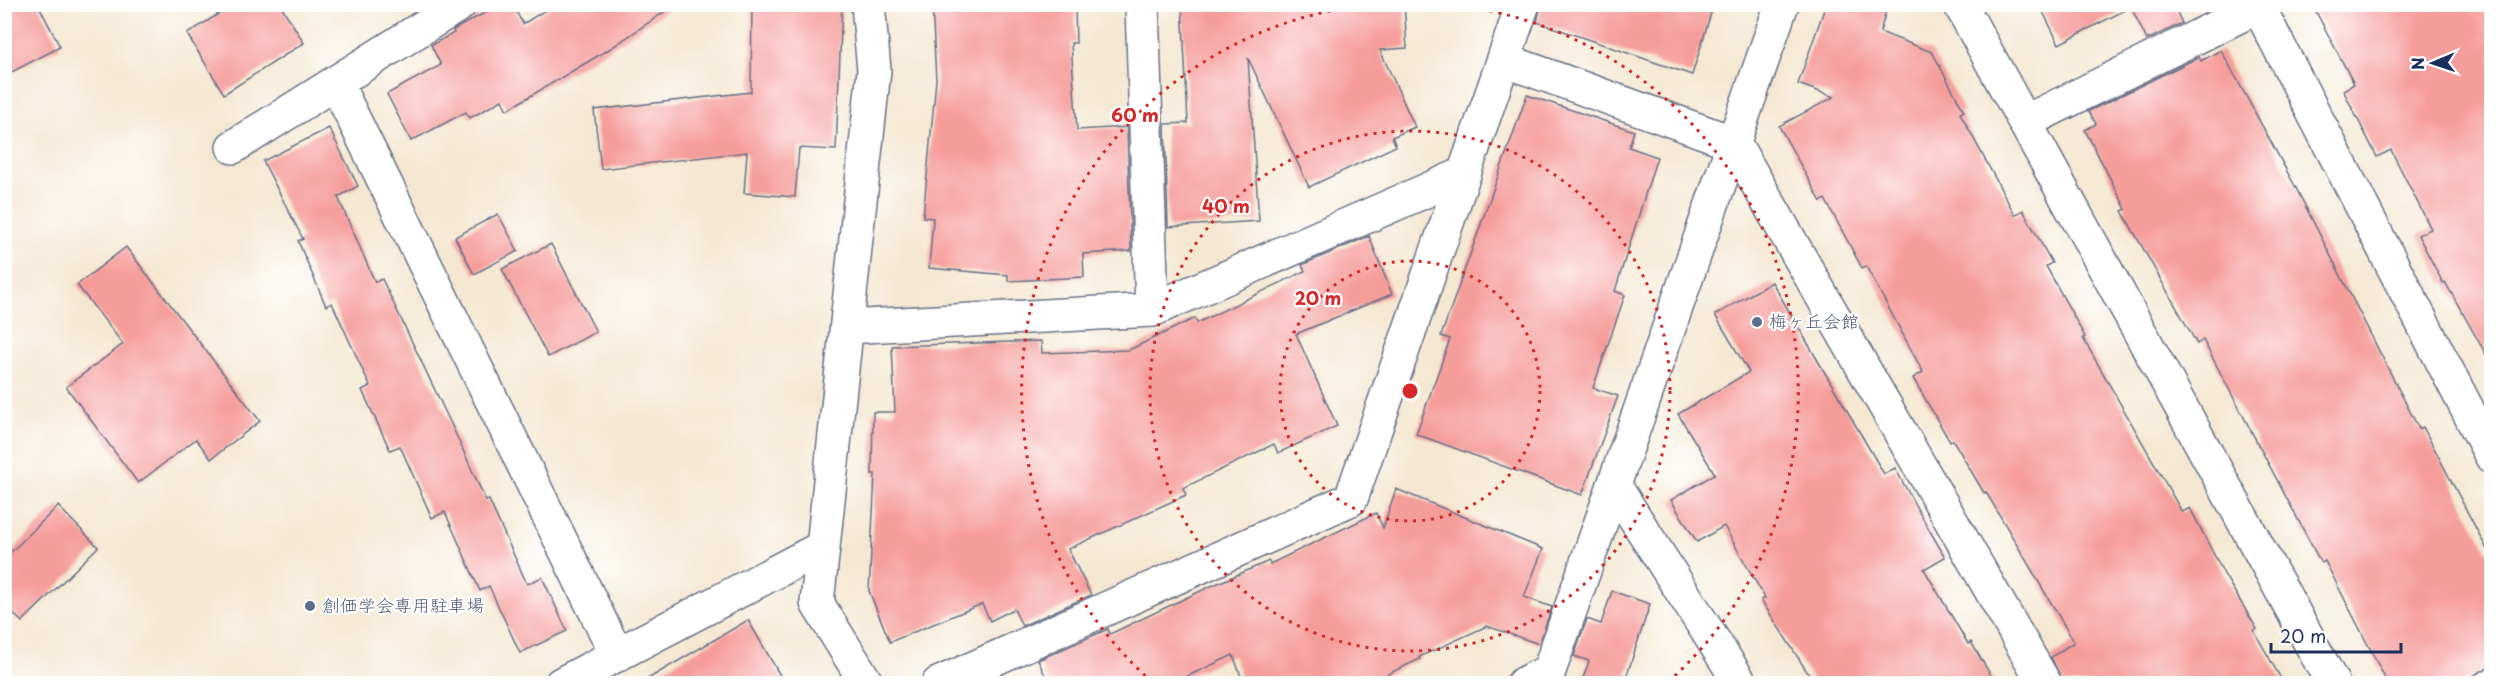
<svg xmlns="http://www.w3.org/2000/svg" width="2496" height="688" viewBox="0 0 2496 688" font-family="'Playpen Sans','Klee One',sans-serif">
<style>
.building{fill:#f59d9b}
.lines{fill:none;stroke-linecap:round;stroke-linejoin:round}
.minor-casing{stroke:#677087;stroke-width:36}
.minor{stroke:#fff;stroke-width:33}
.ring{fill:none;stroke:#d62828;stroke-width:3;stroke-dasharray:3 6}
.service-dot{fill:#5c6f8a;stroke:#fff;stroke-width:2}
.labels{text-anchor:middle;stroke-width:4.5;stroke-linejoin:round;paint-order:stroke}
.service-label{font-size:18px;fill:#4e5e75;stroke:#fff;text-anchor:start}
.centre{fill:#d62828;stroke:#fff;stroke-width:3}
.ring-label{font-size:18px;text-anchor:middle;font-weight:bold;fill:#d62828;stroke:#fff;stroke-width:4.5;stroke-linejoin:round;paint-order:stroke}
</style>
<rect width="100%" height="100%" fill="#fff"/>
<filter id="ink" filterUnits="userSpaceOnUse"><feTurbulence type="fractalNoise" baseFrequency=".0167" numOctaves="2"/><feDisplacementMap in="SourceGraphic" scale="12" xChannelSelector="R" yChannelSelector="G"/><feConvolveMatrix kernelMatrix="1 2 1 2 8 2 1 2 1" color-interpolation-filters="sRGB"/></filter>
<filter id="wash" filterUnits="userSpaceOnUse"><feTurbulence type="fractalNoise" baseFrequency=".008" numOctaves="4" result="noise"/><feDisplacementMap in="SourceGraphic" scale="24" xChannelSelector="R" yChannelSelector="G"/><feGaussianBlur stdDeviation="1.35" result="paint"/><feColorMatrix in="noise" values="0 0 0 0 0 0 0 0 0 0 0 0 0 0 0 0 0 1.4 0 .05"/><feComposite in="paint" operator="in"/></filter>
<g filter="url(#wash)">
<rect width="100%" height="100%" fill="#f4e8d2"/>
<g id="blocks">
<g class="building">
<polygon points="4,4 38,4 60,47 4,76"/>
<polygon points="234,4 280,4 304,43 224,94 187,34"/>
<polygon points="501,4 512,4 523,24 555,4 676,4 611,48 507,110 502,100 470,118 466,112 411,141 387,94 441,65 431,45 454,33 453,30"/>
<polygon points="752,4 842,4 836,150 799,148 795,197 744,193 747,152 601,169 594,110 751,92"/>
<polygon points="932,4 1075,4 1076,43 1071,43 1077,130 1127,127 1131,251 1083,254 1084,277 1008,281 1008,275 929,268 933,218 923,217 936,80"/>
<polygon points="1182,4 1404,4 1407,48 1380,50 1415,127 1392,137 1396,146 1309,187 1248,58 1259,221 1168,227 1165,124 1188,123"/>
<polygon points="1541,4 1693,4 1712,10 1692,75 1537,22"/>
<polygon points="1826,4 1888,4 1880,32 1932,52 1964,111 1960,113 2015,215 2023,210 2052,263 2046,266 2085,337 2083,338 2182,512 2190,508 2225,576 2257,629 2254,631 2284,684 2064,684 2051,657 2074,642 1986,492 1984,493 1953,440 1950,442 1913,378 1923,372 1866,266 1862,268 1825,199 1821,202 1779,126 1834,97 1798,84"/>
<polygon points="2039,4 2173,4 2182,23 2147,40 2131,7 2059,44"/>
<polygon points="2312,4 2492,4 2492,365 2445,282 2443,283 2418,235 2431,229 2391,150 2377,157 2343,90 2354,84"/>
<polygon points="2221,50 2296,188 2419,429 2423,427 2492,559 2492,665 2459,684 2388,684 2325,561 2321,563 2203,340 2197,344 2122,211 2126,209 2085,130 2096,124 2089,111 2199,57 2201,61"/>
<polygon points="1527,95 1634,131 1629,147 1657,157 1615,291 1625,295 1593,388 1618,396 1582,495 1416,434 1450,339 1441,336"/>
<polygon points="329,128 358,186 338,197 375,282 382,279 453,428 486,501 489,500 527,584 542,577 567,631 520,653 489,586 480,591 445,512 432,518 400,446 390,450 362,390 370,386 332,303 326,306 298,241 303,239 263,161"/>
<polygon points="498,214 518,251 474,274 455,237"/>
<polygon points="1369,236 1392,294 1296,334 1337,426 1278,453 1274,444 1183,488 1186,495 1068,549 1091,595 1022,626 1014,609 990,621 982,604 890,642 869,591 875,474 872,474 873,412 895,412 892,346 1041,341 1042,353 1129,350 1195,318 1197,323 1305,271 1302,265"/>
<polygon points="551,244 596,332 548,357 502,269"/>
<polygon points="126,247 260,421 211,459 196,439 138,483 66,387 123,344 77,285"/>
<polygon points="1772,282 1884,474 1895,468 1919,512 1945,557 1924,569 1968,644 1971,642 1996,684 1815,684 1761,600 1765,598 1724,526 1697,542 1671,500 1715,474 1678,414 1749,372 1715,315"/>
<polygon points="1396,489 1543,549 1524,597 1552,607 1539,644 1487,626 1419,657 1420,659 1367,684 1244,684 1233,655 1171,684 1049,684 1038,660 1108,629 1110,634 1209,587 1269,561 1270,564 1376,513 1383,528"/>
<polygon points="58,506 98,547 22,622 4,605 4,559"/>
<polygon points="1612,591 1650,604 1624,684 1581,684 1589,661 1574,656 1587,619 1601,624"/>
<polygon points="748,620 785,684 639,684"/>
</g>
</g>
</g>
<g filter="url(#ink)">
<use href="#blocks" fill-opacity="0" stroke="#677087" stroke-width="1.5"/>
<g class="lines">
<g class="minor-casing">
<g id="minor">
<polyline points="1142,4 1152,310"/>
<polyline points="1960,4 2333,684"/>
<polyline points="2257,4 2492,457"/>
<polyline points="1504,60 1734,143 2045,684"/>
<polyline points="336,83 617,655"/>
<polyline points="2025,122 2263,4"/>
<polyline points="233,147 460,4"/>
<polyline points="847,327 1152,310 1464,174"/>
<polyline points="1614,485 1741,684"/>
<polyline points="561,684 823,547"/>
<polyline points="867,684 817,603 874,70 868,4"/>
<polyline points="938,684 1351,499 1523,4"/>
<polyline points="1523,684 1549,671 1782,4"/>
</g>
</g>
<use href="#minor" class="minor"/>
</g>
</g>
<g class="ring">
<circle cx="1410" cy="391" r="130"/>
<circle cx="1410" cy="391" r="260"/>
<path d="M1152 682A389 389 0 0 1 1366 5M1454 5A389 389 0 0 1 1668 682"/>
</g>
<g class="service-dot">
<circle cx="1757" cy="322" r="6"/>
<circle cx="310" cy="606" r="6"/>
</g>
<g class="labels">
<g class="service-label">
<text x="1769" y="328">梅ヶ丘会館</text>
<text x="322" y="612">創価学会専用駐車場</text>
</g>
</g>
<circle cx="1410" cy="391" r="9" class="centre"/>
<g class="ring-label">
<text x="1135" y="122">60 m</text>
<text x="1226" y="213">40 m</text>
<text x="1318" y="305">20 m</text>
</g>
<rect width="2496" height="688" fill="none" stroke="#fff" stroke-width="24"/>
<g transform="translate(2433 63) rotate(268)" stroke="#ffffff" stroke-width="4.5" paint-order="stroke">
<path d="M0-4.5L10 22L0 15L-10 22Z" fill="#1b2f5e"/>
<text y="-9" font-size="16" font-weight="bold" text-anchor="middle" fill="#1b2f5e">N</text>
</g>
<path d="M2271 643v9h130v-9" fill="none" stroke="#1b2f5e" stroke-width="3"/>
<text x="2280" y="643" font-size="18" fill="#1b2f5e" stroke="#ffffff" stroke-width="4.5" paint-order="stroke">20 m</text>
</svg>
